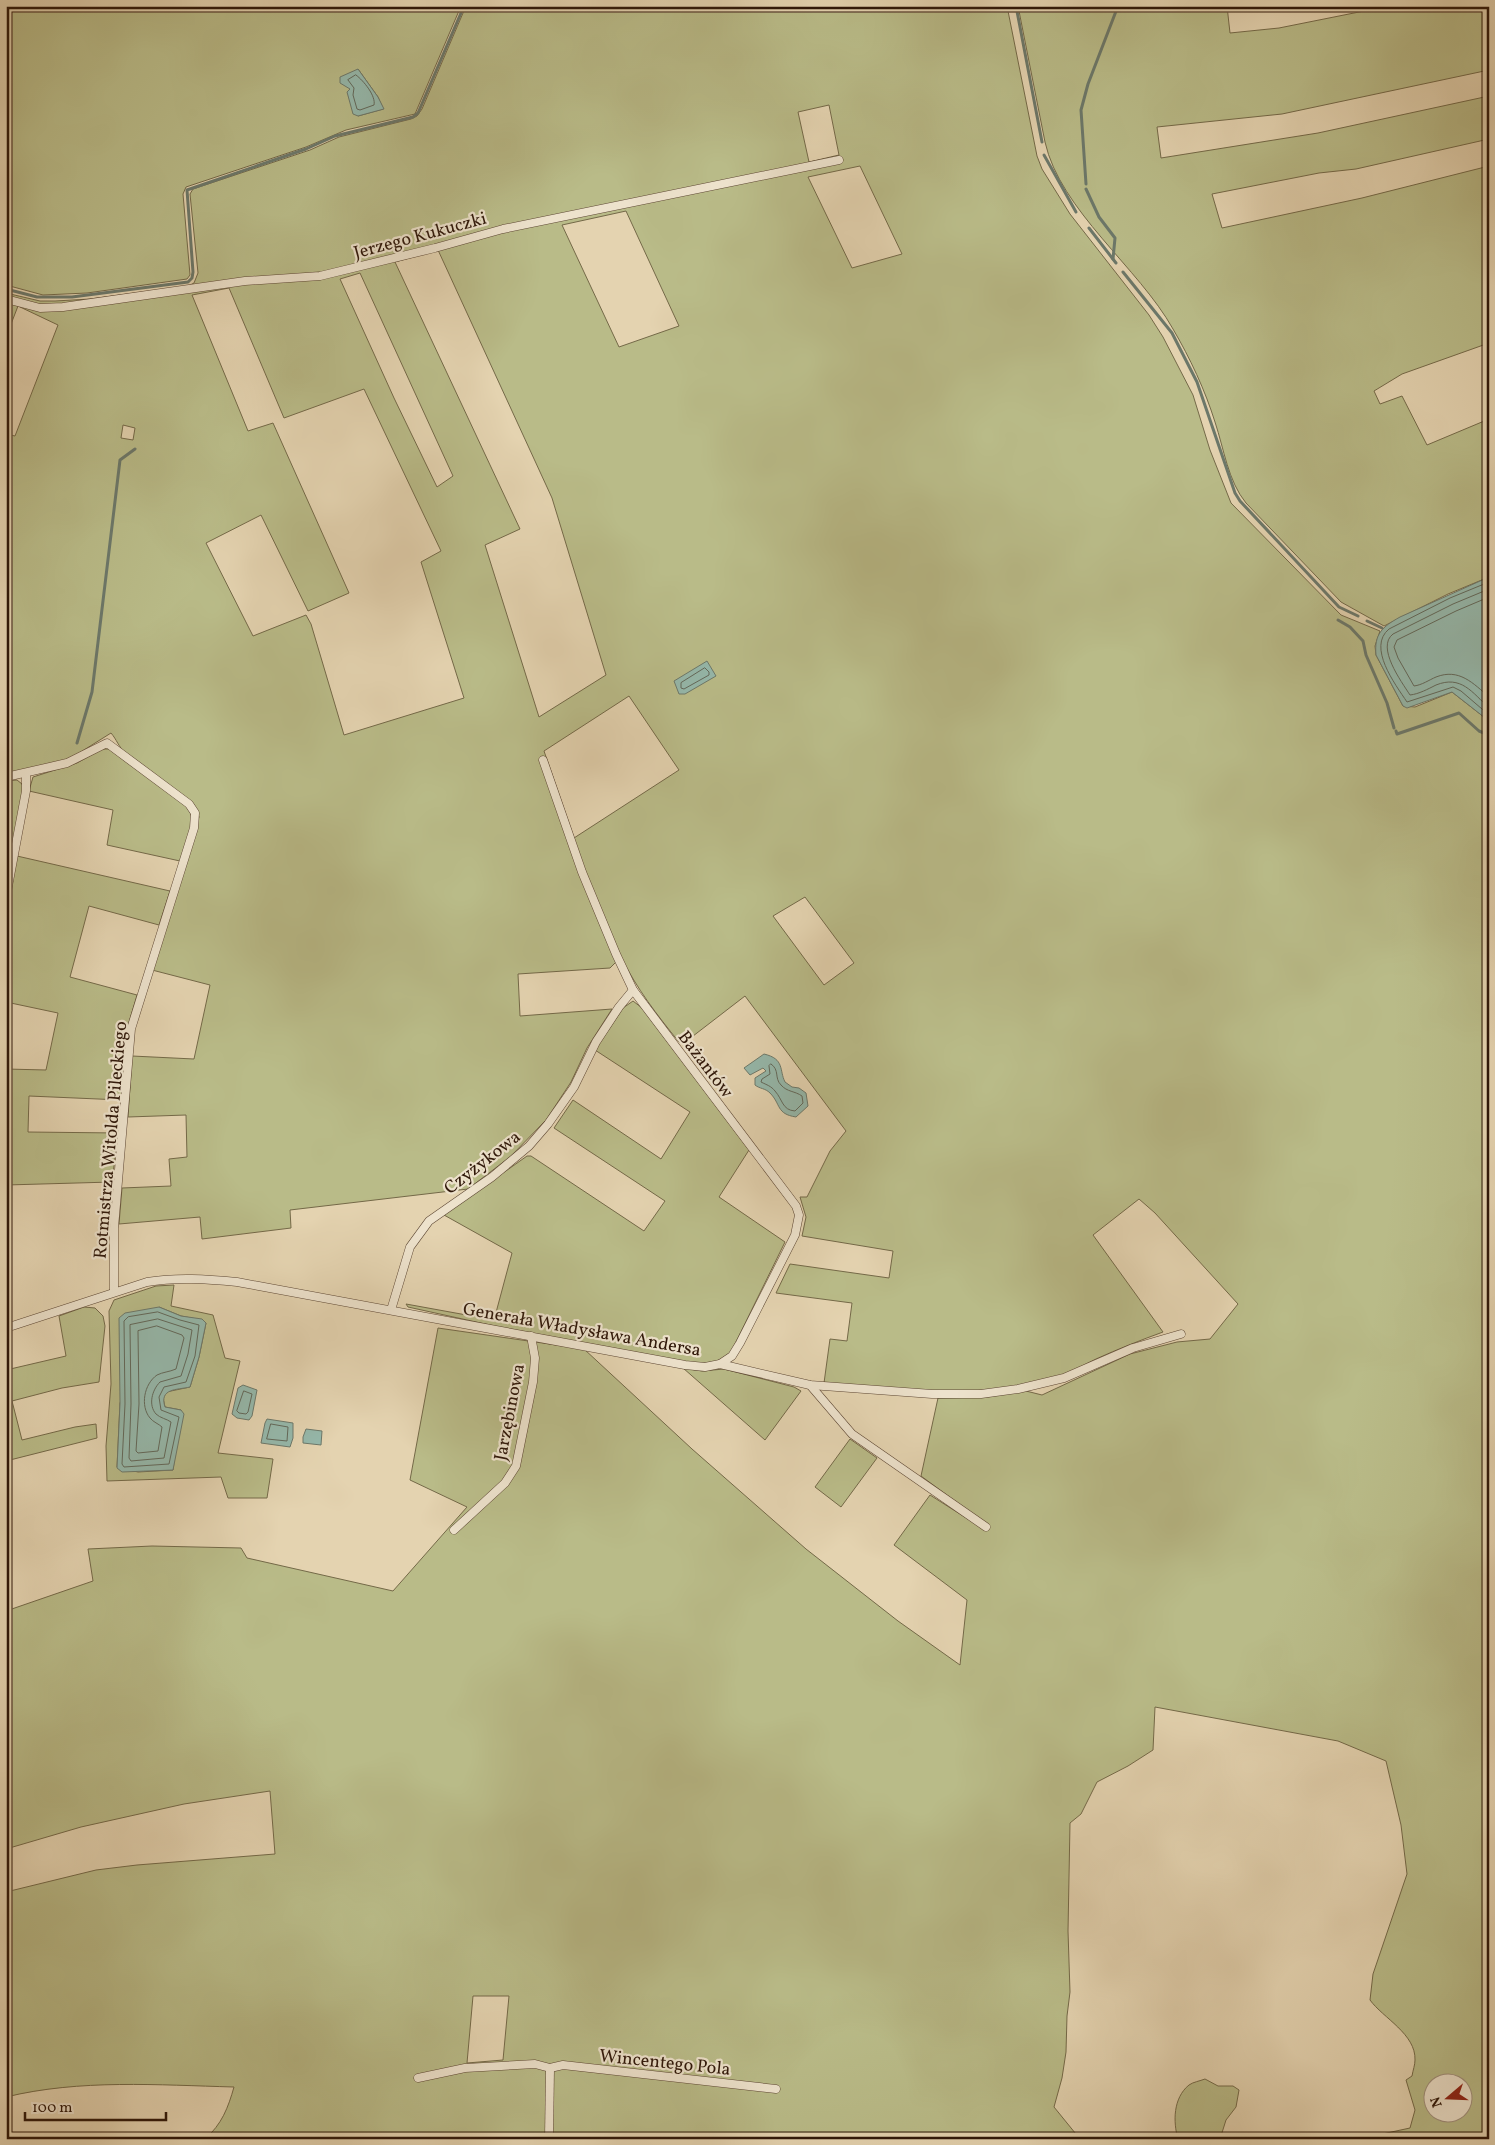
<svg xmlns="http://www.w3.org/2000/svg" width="1495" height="2145" viewBox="0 0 1495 2145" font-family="Vollkorn,serif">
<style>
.green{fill:#b9bb88;stroke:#746948;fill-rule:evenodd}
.water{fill:#95b8ab;stroke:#6c786a}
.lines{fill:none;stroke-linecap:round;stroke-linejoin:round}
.shore{stroke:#62685a;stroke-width:1}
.stream{stroke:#6c786a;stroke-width:3}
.street-casing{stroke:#5c4633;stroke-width:9}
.street{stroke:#ede2cc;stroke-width:8}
.labels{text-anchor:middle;stroke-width:4.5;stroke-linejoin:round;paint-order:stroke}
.street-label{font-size:18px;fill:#2f1709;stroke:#ede2cc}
</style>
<rect width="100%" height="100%" fill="#e4d3b0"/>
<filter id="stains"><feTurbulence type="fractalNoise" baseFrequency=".004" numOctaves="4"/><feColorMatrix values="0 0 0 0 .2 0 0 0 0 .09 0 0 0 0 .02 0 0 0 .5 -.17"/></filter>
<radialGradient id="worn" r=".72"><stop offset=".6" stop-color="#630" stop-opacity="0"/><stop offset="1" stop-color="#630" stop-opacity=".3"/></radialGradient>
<g class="green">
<path d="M6,6h455l-46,108 -69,16 -40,17 -120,40 -3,7 7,81 -3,4 -100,14 -44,2 -37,-10zM358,69l20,28 5,12 -25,7c-14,-24 -10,-23 0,-47z"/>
<path d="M466,6h541l30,150 5,13 28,45 79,101 14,22 30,58 17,55 21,53 110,112 39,16 -5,15 1,9 27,51 12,1 37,-15 37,29v1418h-130l51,-11 5,-18 -9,-30 6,-4c1,-6 3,-11 3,-16 1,-26 -32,-42 -45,-60l3,-26 34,-100 -6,-49 -15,-64 -48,-20 -183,-34 -2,43 -25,16 -31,16 -16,32 -11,9 -2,108 2,61 -3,24 -1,36 -4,26 -8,29 26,32h-875c17,-15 23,-31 29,-52 -76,-2 -154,-8 -228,10v-205l90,-22 41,-5 138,-11 -5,-63 -86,13 -103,23 -75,22v-238l87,-30 -5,-32 64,-3 89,2 6,10 146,33 74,-84 -57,-27 28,-152 146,21 108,100 114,100 92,72 62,44 7,-65 -73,-55 36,-50 52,33 3,-5 -64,-47 17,-78 49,-1 39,-6 16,4 88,-41 47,-12 33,-3 28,-35 -83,-91 -16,-14 -46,36 70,97c-22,8 -45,17 -67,27 -9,4 -18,10 -27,14 -79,29 -164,16 -245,10l6,-44 17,2 5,-38 -76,-10 14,-29 99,14 4,-27 -91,-15 4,-19 -6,-20h7l23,-46 16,-20 -101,-135 -61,47 -5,-1c-22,-27 -42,-53 -58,-85l-11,11 -92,6 2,42 92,-7 -25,39 -16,34 -25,38 -36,37 -42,32 -178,21 1,18 -89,11 -2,-22 -81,7 3,-36 49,-2 -2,-27 18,-2 -1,-42 -58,2 4,-61 62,3 16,-74 -58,-15 47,-153 -2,-6 -71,-57c-8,-8 -9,-14 -15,-21l-43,27 -62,14v-340l9,2 43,-111 -40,-19 -12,31v-44l34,8h15l35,-2 98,-13 6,-3 4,-10 -8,-79 3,-5 117,-39 29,-13 72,-18 6,-3 5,-7zM829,105l10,50 -30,7 -11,-50zM860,166l42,88 -50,14 -44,-91zM626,211l53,115 -60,21 -57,-122zM438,250l114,248 54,177 -67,42 -54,-172 35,-16 -125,-267zM360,273l93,203 -16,11 -43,-89 -54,-119zM229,288l55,130 80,-29 77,162 -20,11 43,136 -120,37 -33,-111 -5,-9 -53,21 -47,-93 55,-28 47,96 41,-18 -76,-170 -25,8 -56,-136zM123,425l12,3 -2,12 -12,-2zM629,696l50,74 -105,68 -30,-87zM805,897l49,66 -30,22 -51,-69zM473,1996h36l-6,64 -36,3zM1432,2082h30v30h-30z"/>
<path d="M1018,6h209l3,27 49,-5 110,-22h100v64l-207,44 -125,13 4,31 157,-25 171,-37v43l-133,30 -37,4 -107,21 10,34 140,-30 127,-32v177l-87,31 -28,17 6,13 22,-8 25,49 62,-26v158l-41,17 -64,32 -43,-24 -95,-99c-18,-22 -22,-54 -31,-81 -10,-32 -25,-64 -42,-93 -34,-61 -113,-119 -128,-187z"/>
<polygon points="102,749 109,749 188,807 193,820 180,861 107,845 113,810 29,791 33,777 77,763"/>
<polygon points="17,780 22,784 24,790 6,881 6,781"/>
<polygon points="17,856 170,891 159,925 89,906 70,977 137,995 127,1029 121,1100 29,1096 28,1132 118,1133 112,1182 6,1185 6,1069 46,1070 58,1013 6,1002 6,910"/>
<polygon points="633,1001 642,1008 749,1150 719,1197 785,1242 731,1352 718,1361 699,1364 499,1327 408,1307 406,1304 494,1320 512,1253 444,1215 527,1156 531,1156 644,1231 665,1201 554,1128 573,1100 661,1159 690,1112 595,1050 623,1008"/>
<path d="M174,1285l-3,21 42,9 12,43 15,3 -22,92 55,6 -6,39h-39l-7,-21 -114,4 -1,-35 5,-62 -2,-73 5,-11 42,-14zM159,1307l22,9 21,4 4,3 -7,34 -9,30 -24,5 -3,6 2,9 16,3 -8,60 -35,2 -21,-5 3,-64z"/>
<polygon points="84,1307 95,1308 103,1316 105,1326 99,1382 62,1388 12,1401 22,1440 75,1427 96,1424 97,1438 6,1461 6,1370 66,1356 59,1316"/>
<polygon points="683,1368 702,1371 724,1369 794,1387 801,1391 765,1440"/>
<polygon points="850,1439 877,1458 841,1507 815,1487"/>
<path d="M1205,2079l13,7h15l6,4 -3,17 -10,13 -6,19h-42c-5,-17 -5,-41 11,-54 4,-3 11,-4 16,-6z"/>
<polygon points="51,2134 129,2139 17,2139"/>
</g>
<g class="water">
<polygon points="358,69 378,97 384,109 358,116 353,114 347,92 350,89 340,83 340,77"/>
<path d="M1489,577v144l-37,-29 -45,16 -4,-2 -27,-51c-2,-21 6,-28 24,-38z"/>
<polygon points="707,661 716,676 685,694 679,694 674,681"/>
<path d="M764,1054c21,5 15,16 21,28l7,5 7,1 7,5 2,13 -12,11c-20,-3 -15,-13 -26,-24 -5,-5 -10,-4 -15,-8v-7l11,-7 -3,-3 -13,7 -6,-7z"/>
<path d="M159,1307l22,9 21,3 4,4 -7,34 -9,30c-13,3 -31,1 -25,20l16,3 3,4 -11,56 -51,2 -5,-4 3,-65 -1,-85 6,-5z"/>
<polygon points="243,1385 257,1390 252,1416 249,1420 237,1418 232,1414 238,1388"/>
<polygon points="267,1419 293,1423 293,1438 290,1447 261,1443 265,1423"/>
<polygon points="306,1429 322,1431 321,1445 303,1443 303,1437"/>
</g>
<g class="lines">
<g class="shore">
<path d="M356,75c8,6 20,21 18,30l-14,5 -3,-1 -4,-14 1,-7 -6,-8z"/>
<path d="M1489,582l-39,16 -61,31c-22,18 6,55 18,73l46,-15 8,4 28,24"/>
<path d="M1489,589l-36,15 -60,30c-17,13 8,47 17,61 9,-1 18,-6 26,-10 25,-10 36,7 53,23"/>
<path d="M1489,597l-33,14 -59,29 -3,7 4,11 16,28c8,-1 15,-6 22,-9 23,-9 37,6 53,20"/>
<polygon points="705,668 709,672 709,675 684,689 681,688 681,683"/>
<path d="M771,1064c9,6 3,14 10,21 6,7 14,6 21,11l1,7 -8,8c-13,-1 -12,-11 -20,-20 -4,-5 -8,-6 -14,-9l1,-3 8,-5 -1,-8z"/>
<polygon points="158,1312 180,1320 199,1325 195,1356 186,1382 164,1387 159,1397 161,1410 179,1417 169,1464 124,1467 122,1464 125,1404 124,1321 128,1317"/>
<path d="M158,1319l34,11 -4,24 -7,22 -21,6c-8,8 -12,23 -4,32 4,4 11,5 15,8l-7,36 -33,3 -2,-3 2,-54 -1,-79z"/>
<path d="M157,1326l25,9 2,3 -8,31c-7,3 -13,3 -19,6 -13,9 -17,31 -7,43 3,4 9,6 12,9l-4,24 -20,2 -2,-2 3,-47 -1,-73z"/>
<polygon points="244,1391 252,1394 248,1412 246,1414 239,1413 237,1411"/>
<polygon points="271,1424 288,1427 287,1441 267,1439"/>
</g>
<g class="stream">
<polyline points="1016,6 1042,142"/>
<polyline points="1044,155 1076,212"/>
<polyline points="1086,184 1081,110 1088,84 1118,6"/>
<polyline points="1086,189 1099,217 1115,238 1113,259"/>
<polyline points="1089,228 1116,263"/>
<polyline points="1123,272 1172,333 1197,382 1235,493 1240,501 1339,607 1358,616"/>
<polyline points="6,289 37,297 72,297 188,282 192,278 193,272 187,190 306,149 335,136 413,117 418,113 464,6"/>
<polyline points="1338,620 1350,627 1363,641 1366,655 1387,703 1394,728"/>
<polyline points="1367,621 1382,628"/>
<polyline points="1396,731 1397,734 1459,713 1479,731 1489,735"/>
<polyline points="77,743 92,692 120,460 135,449"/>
</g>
<g class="street-casing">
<g id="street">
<polyline points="6,299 40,308 63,307 245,281 320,276 435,248 503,229 839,160"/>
<polyline points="543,760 582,872 616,954 633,990 796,1206 799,1215 795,1235 740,1343 732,1356 720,1364"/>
<polyline points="6,777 67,763 107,743 189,804 195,813 194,828 131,1029 114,1228 114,1292"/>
<polyline points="6,897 26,791 26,773"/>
<polyline points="391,1310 410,1247 429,1221 492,1177 529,1146 548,1124 574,1087 596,1042 619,1007 633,990"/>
<path d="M6,1328l141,-46c30,-5 60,-3 90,0l448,83 20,2 15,-3 90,21 122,9h49l37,-5 46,-11 69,-30 48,-14"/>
<polyline points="810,1385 852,1434 986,1527"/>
<polyline points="454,1530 505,1483 516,1466 533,1382 535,1358 531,1336"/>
<polyline points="418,2078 465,2068 535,2064 550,2068 563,2065 776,2089"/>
<polyline points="549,2139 550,2068"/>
</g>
</g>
<use href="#street" class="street"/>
</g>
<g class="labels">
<g class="street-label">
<text transform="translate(420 235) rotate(-15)" y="6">Jerzego Kukuczki</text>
<text transform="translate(706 1064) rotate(53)" y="6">Bażantów</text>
<text transform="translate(110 1140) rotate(-85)" y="6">Rotmistrza Witolda Pileckiego</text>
<text transform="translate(482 1162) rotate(-38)" y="6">Czyżykowa</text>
<text transform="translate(582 1329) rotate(10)" y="6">Generała Władysława Andersa</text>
<text transform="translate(509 1412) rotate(-79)" y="6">Jarzębinowa</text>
<text transform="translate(665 2062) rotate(6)" y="6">Wincentego Pola</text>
</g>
</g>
<rect width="1495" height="2145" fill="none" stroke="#e4d3b0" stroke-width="25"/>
<rect x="8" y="8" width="1480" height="2130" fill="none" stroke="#2f1709" stroke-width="2.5"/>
<rect x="12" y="12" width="1470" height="2120" fill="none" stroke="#2f1709"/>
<g transform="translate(1448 2098) rotate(251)"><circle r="24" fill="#ede2cc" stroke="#a1917e"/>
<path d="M0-4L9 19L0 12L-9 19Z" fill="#8f2418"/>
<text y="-8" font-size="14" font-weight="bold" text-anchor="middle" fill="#2f1709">N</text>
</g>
<path d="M25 2112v8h141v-8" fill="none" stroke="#2f1709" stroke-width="2.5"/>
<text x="32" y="2112" font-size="15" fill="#2f1709" stroke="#ede2cc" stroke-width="4" paint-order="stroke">100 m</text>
<rect width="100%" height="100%" filter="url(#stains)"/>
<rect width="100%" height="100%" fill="url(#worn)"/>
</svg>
